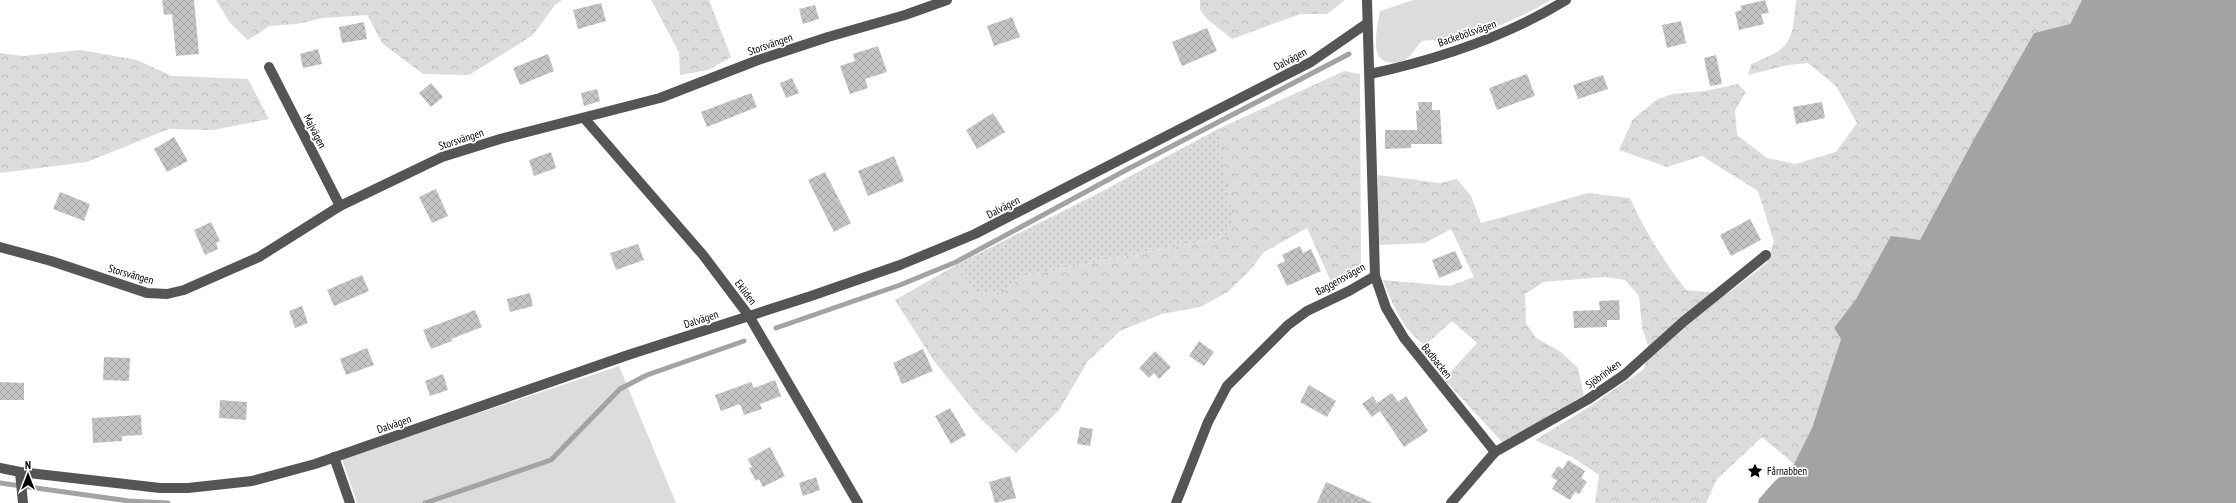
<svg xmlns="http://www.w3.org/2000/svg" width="2236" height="503" viewBox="0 0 2236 503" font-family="'PT Sans Narrow',sans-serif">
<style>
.grass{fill:#dcdcdc}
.forest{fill:url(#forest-crowns)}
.park{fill:url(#park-dots)}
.water{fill:#a3a3a3}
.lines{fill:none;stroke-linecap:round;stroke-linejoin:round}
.stream{stroke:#a3a3a3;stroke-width:5}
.building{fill:url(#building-cross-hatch)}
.minor{stroke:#555;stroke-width:10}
.labels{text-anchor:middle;stroke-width:3.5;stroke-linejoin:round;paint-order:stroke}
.street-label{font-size:11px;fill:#000;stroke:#fff}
.poi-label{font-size:11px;fill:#000;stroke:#fff;text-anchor:start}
</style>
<defs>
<pattern id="forest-crowns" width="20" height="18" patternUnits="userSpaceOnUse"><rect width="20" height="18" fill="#dcdcdc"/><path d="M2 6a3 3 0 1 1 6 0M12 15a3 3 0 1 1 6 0" fill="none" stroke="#bbb"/></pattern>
<pattern id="park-dots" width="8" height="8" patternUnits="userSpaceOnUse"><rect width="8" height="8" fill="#dcdcdc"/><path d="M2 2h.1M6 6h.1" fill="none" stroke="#bbb" stroke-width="1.8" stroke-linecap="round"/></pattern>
<pattern id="building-cross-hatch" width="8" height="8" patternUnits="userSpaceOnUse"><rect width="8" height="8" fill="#c4c4c4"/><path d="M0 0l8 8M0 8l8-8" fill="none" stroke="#a7a7a7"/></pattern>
</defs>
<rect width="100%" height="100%" fill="#fff"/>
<g class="grass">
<path d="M1413,0h138c-34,20 -71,34 -109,45l-8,-5 -12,1c-5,5 -9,12 -14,17 -10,7 -28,7 -31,-6 -3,-12 1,-29 3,-41z"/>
<polygon points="619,366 676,503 357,503 342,459"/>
</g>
<g class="forest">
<polygon points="216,0 562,0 555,5 533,35 469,75 423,74 383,44 367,15 323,18 297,24 270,26 248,40 230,23"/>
<polygon points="651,0 709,0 731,57 708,70 680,75 679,52"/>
<polygon points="1200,0 1345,0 1327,14 1300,14 1232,39 1207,19 1200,10"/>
<path d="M1796,0h286l-12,24 -36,9 -60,106 -54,101 -29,-3 -35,62 -22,29 7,11 -29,89 -18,36 -32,-27 -45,42 -11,24h-111l4,-28 -27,-18 -37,-17 57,-35 52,-36 5,-21 -7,-20 -3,-32 -14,-16 -20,-3 -61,5 -19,12 1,29 10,15 25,14 17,16 6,28 -81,47 -59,-64 33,-36 -25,-22 -27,24c-23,-16 -32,-40 -42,-65l67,6 24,-9 -23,-48 -26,14 -46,2 -2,-20 1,-50 62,8 17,-4 14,17 10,27 107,-30 42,5c15,34 34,63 56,92l41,4 40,-31 7,-21 -16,-51 -56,-35 -35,11 -48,-17 14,-31 25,-20 15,-5 32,-3 33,-7 8,8 -11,18 2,25 30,23 28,6 41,-12 21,-29 -21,-37 -28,-23 -20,2 -40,10 3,-11c41,-16 41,-21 45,-64z"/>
<polygon points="81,50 137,60 172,76 248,79 269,119 213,130 169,129 87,162 0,173 0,53 23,56"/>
<polygon points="1344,71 1360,74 1361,272 1333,286 1307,228 1264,252 1250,270 1228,292 1200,307 1162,314 1120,331 1088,361 1059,410 1016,453 978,416 934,361 895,300 958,264 973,293 997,294 1022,277 1228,236 1218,129"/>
</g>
<polygon class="park" points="1218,129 1232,217 1228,236 1022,277 998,294 973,293 958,264 1099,193"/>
<polygon class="water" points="2082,0 2236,0 2236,503 1758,503 1759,499 1774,482 1794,464 1812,428 1841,339 1834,328 1856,299 1891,236 1920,240 1974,139 2034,33 2070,24"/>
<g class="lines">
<g class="stream">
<polyline points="776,328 900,285 956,262 1128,169 1349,54"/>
<polyline points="0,483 129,501 168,503"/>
<polyline points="425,503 551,460 620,389 647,375 744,341"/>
</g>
</g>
<g class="building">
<polygon points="162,0 194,0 199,54 176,56 172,14 164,15"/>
<polygon points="1765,0 1769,13 1761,14 1764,24 1739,30 1735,12 1742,10 1740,6"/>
<polygon points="601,3 606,21 578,29 573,10"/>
<polygon points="815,5 819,19 803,24 799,9"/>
<polygon points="1012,17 1020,37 994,46 987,26"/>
<polygon points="1681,21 1686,43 1667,48 1662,25"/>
<polygon points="364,22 367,39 342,43 339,27"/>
<polygon points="1207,28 1217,51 1182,66 1172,42"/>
<polygon points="878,46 887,72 865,79 868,88 850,94 840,66 855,61 853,54"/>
<polygon points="318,49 322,64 303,68 300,54"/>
<polygon points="548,54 554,71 520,85 513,68"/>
<polygon points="1716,55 1722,84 1710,86 1704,58"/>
<polygon points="1527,74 1535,96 1497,110 1489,88"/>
<polygon points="1603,75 1608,89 1578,99 1573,85"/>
<polygon points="792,78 799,93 786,98 780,83"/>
<polygon points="431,83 443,97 431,107 419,93"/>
<polygon points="597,89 600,101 584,106 581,93"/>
<polygon points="751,93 757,107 707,127 701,112"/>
<polygon points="1418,102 1432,102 1432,110 1440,110 1442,144 1411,144 1411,148 1385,149 1385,130 1417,130 1416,111 1419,110"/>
<polygon points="1822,102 1825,118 1796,124 1793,107"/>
<polygon points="993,113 1005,132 977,149 966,130"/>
<polygon points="174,137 188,161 167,172 154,149"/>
<polygon points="551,152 556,168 534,176 529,160"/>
<polygon points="894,156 904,181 868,196 858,171"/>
<polygon points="825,172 851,223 834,232 808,180"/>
<polygon points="436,189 448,216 432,223 419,197"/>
<polygon points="60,192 90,204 84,221 53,209"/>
<polygon points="1750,219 1761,240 1731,256 1720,235"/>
<polygon points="211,222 220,241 216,243 218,249 205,255 194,230"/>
<polygon points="638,244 644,260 616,270 610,253"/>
<polygon points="1300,246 1303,253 1311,249 1321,271 1287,286 1277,265 1285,261 1282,255"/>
<polygon points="1455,251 1463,268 1439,278 1432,260"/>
<polygon points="362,275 369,291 334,306 327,290"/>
<polygon points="530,293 533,306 510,312 507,299"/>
<polygon points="1619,300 1620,320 1607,320 1607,327 1574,328 1573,311 1600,310 1599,301"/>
<polygon points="302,306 308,323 295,328 289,311"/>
<polygon points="475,310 482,327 451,339 452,341 431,349 423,330"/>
<polygon points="1199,341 1214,352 1204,366 1189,356"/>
<polygon points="367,348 374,365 346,375 340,359"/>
<polygon points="923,349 933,371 902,384 893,363"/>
<polygon points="1155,351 1171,367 1159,379 1154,373 1149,378 1139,368"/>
<polygon points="104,357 130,358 129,381 103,380"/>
<polygon points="443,374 448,390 430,396 425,381"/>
<polygon points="775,380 781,396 760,404 762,409 744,415 740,404 721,411 715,395 751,382 754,388"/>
<polygon points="0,382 24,383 24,400 0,400"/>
<polygon points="1309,385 1336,401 1327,417 1300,402"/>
<polygon points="1392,393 1398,402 1406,396 1428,431 1404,447 1380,411 1372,417 1362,404 1373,396 1377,403"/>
<polygon points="220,400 247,402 246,420 219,418"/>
<polygon points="950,408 966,435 951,444 935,416"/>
<polygon points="141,415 142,435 122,436 122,441 93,443 92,418"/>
<polygon points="1080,427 1093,429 1090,446 1077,444"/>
<polygon points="770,447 785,476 763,487 759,479 756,481 749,468 752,467 748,459"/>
<polygon points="1568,460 1585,471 1581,478 1587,482 1579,494 1575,492 1570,500 1552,489 1557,481 1551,476 1558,466 1563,469"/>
<polygon points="1010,476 1016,498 995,503 989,482"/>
<polygon points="816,477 820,490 803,496 799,483"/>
<polygon points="1326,482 1373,503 1317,503"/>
</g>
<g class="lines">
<g class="minor">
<polyline points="269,67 340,206"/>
<path d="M1370,74c69,-15 136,-37 196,-74"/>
<polyline points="584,118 703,255 749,316 858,503"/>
<polyline points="0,247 51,261 147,293 167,294 184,290 259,257 340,206 442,157 500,139 660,98 758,60 828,37 905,15 947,0"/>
<polyline points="1375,276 1386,308 1404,338 1495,452"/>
<polyline points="334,457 350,503"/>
<polyline points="0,468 20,472 160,488 188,488 252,481 315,464 628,355 811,296 900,265 975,234 1311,62 1366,24"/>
<polyline points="20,472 23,503"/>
<polyline points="1176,503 1208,422 1227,386 1288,325 1307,311 1349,291 1375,276 1367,0"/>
<polyline points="1451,503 1495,452 1587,400 1624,375 1683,322 1766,255"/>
</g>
</g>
<defs>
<g id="sight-bare" transform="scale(1.2)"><path d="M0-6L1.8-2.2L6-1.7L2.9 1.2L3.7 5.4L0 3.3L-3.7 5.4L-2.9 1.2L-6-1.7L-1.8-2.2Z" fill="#000" stroke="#fff" stroke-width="2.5" paint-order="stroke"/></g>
</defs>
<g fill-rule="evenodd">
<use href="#sight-bare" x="1755" y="471"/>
</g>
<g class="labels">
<g class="street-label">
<text transform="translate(1467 33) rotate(-19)" y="4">Backebölsvägen</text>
<text transform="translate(770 44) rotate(-19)" y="4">Storsvängen</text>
<text transform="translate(1290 59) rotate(-28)" y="4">Dalvägen</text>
<text transform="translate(315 131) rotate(63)" y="4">Majvägen</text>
<text transform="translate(461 139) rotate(-18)" y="4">Storsvängen</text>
<text transform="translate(1003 207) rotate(-27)" y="4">Dalvägen</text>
<text transform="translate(131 274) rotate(16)" y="4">Storsvängen</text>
<text transform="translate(1340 279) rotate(-29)" y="4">Baggensvägen</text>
<text transform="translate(746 292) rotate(53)" y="4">Ekliden</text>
<text transform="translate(701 319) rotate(-18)" y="4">Dalvägen</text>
<text transform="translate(1437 361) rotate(51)" y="4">Badbacken</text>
<text transform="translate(1603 374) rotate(-36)" y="4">Sjöbrinken</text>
<text transform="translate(394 424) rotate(-19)" y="4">Dalvägen</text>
</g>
<g class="poi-label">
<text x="1767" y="475">Fårnabben</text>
</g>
</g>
<g transform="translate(28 475)" stroke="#ffffff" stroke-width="3" paint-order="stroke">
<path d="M0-3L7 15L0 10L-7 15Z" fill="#000000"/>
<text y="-6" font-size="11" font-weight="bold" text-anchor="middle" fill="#000000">N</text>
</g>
</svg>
